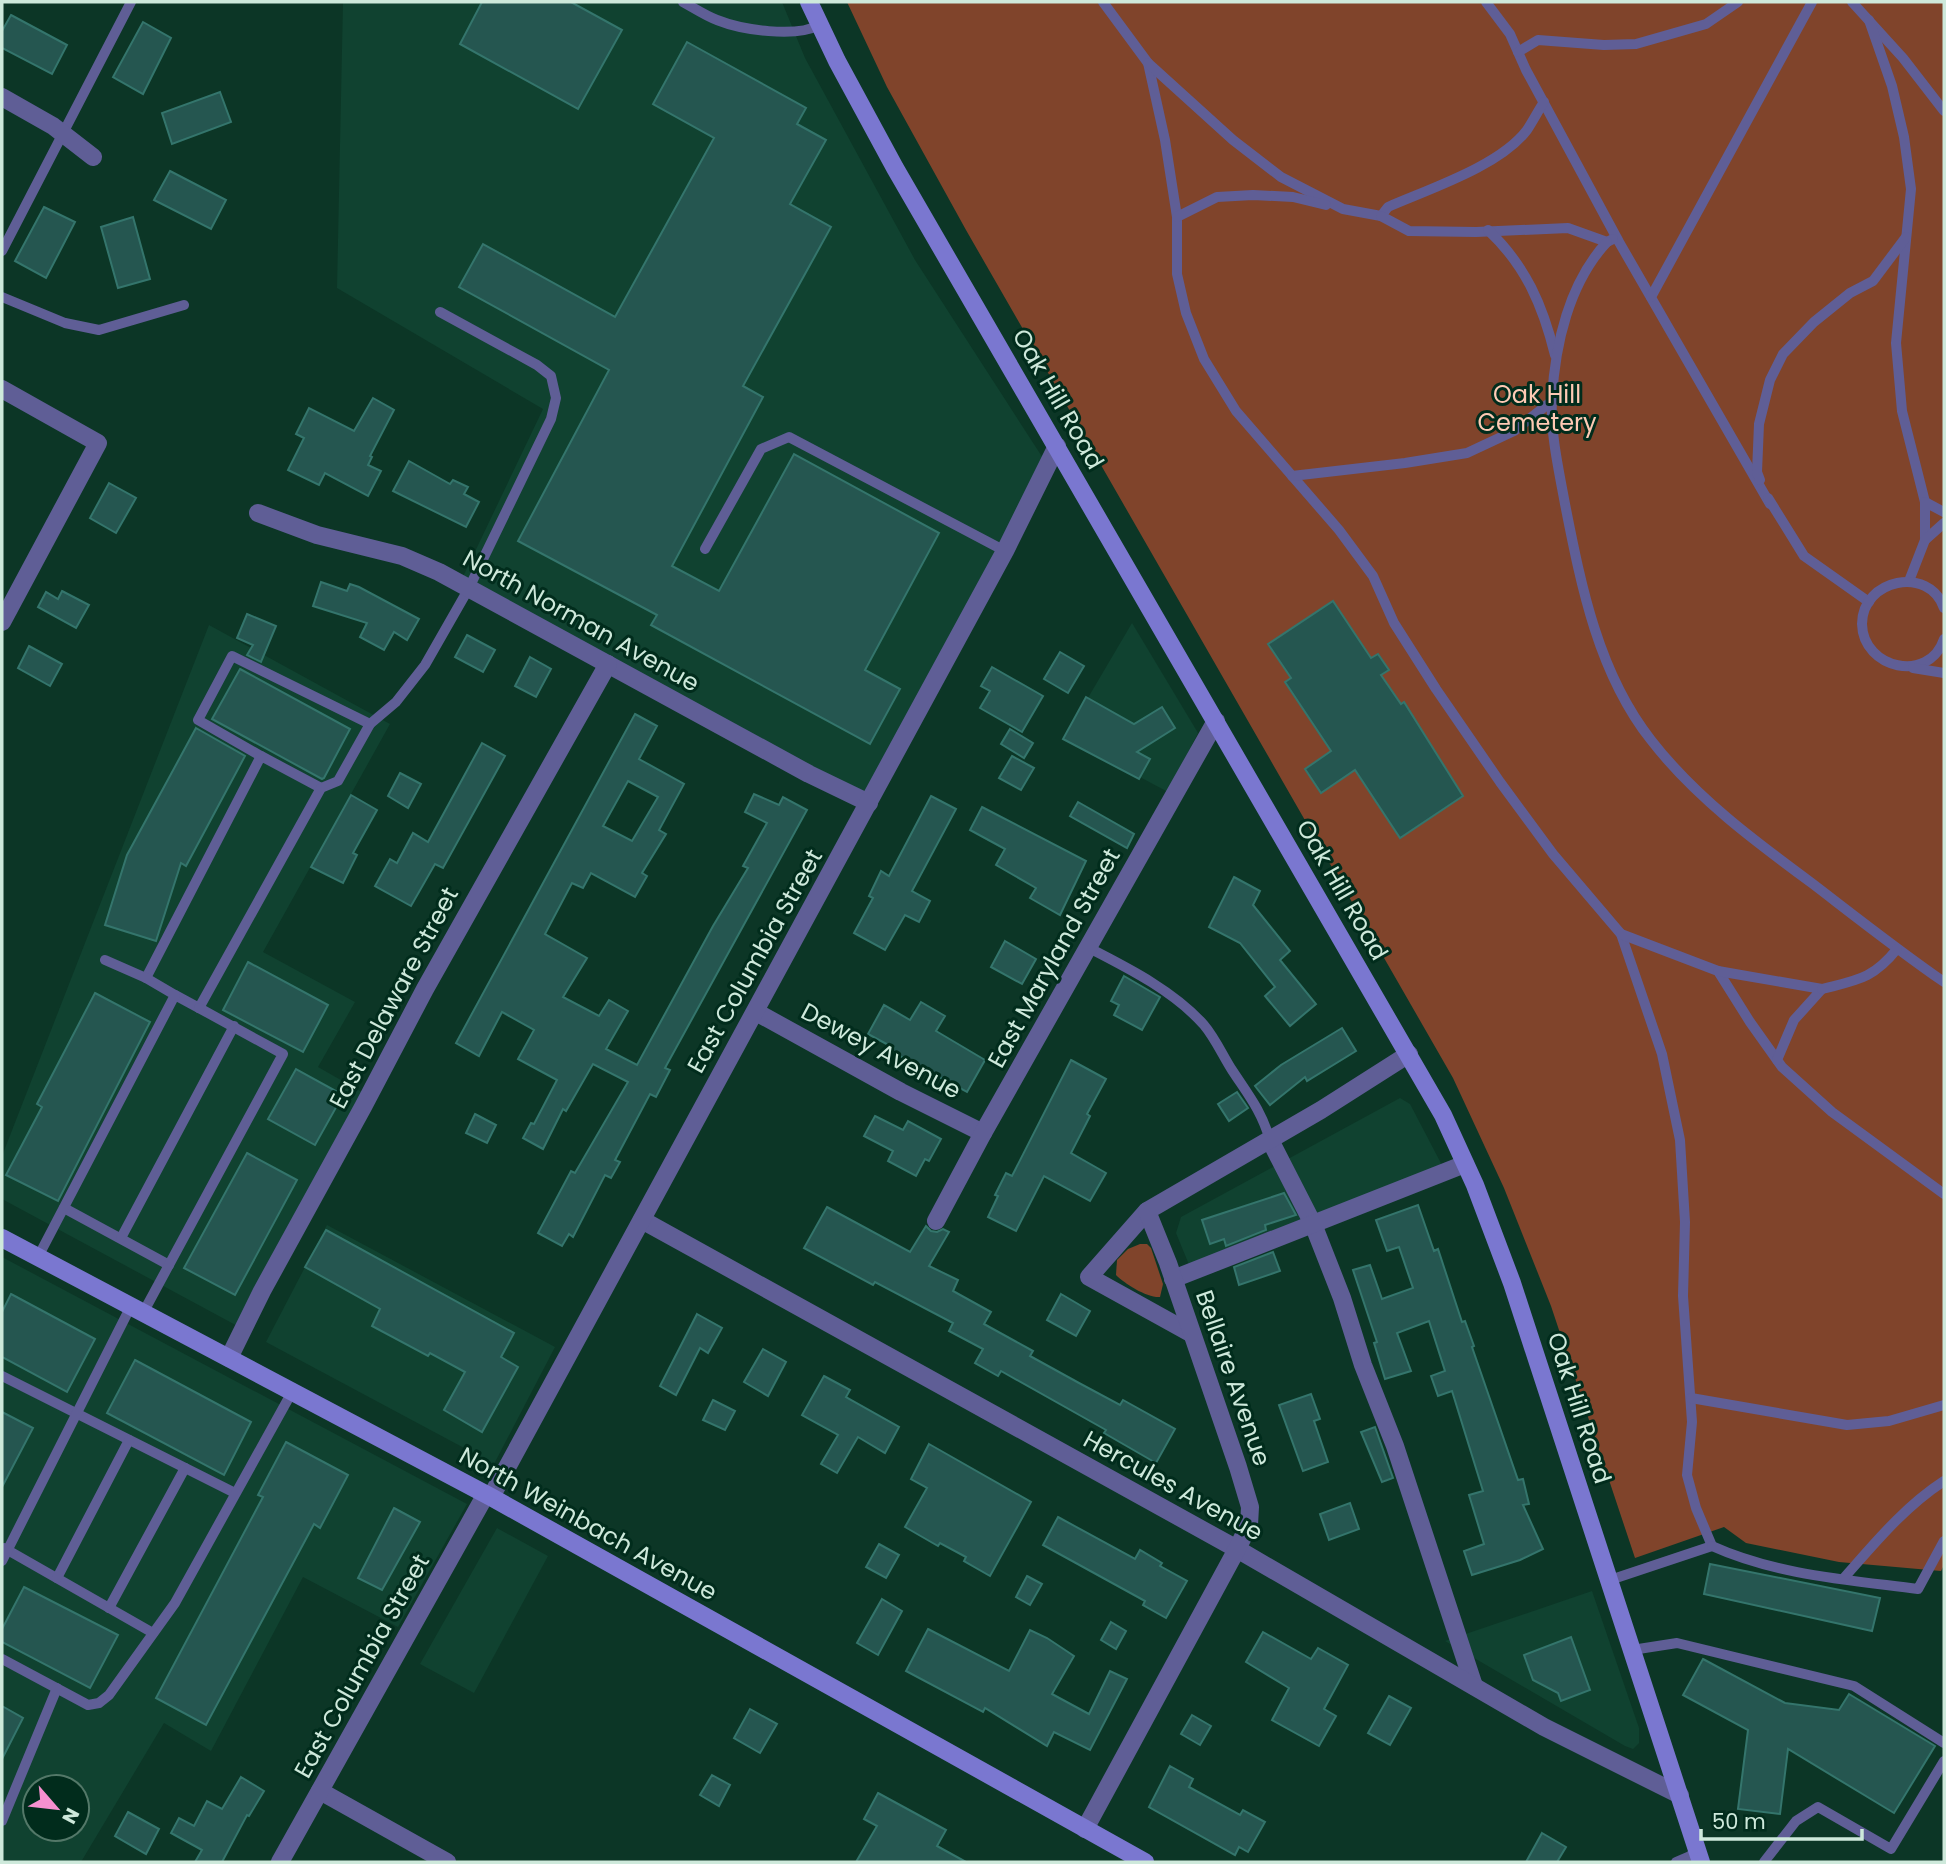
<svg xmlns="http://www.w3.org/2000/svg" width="1946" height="1864" viewBox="0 0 1946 1864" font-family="Poppins,sans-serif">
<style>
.built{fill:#104230;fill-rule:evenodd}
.green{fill:#80442b}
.building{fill:#255650;stroke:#34756c;stroke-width:2;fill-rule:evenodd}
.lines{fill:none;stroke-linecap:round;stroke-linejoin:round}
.service{stroke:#5f5e96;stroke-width:10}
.minor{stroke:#5f5e96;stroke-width:18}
.secondary{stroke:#7a77d0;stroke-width:18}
.labels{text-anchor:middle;stroke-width:6;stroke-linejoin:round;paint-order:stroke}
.park-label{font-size:24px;fill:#fecab4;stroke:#012c1c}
.street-label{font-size:24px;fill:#cee9db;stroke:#012c1c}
</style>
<rect width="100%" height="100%" fill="#0c3626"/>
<g class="built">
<polygon points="343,2 782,2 805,58 915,260 1048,466 869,803 460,583 543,409 337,288"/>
<polygon points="1132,623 1198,733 1168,792 1065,737"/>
<polygon points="209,625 390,724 263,952 355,1002 318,1067 369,1096 243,1329 2,1199 2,1156"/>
<polygon points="1400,1098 1410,1104 1445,1171 1192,1272 1176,1233 1181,1217"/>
<polygon points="327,1225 555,1347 494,1464 266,1342"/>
<path d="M2,1257l465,247 -69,123 -95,-50 -92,174 -47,-28 -83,139h-79zM35,1787h42v42h-42z"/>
<polygon points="497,1528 548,1556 474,1693 420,1664"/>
<polygon points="1592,1591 1639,1728 1639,1743 1633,1749 1625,1746 1445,1641"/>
</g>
<g class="green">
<polygon points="847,2 1944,2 1944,1565 1941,1571 1839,1562 1746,1543 1724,1527 1635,1558 1551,1306 1504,1188 1453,1078 966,230 887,87"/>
<path d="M1140,1244h7l4,4 12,36 -3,13c-13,1 -35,-13 -44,-22l1,-15 11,-11z"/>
</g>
<g class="building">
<polygon points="482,2 571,2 622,30 578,109 460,44"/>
<polygon points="11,15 67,45 52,74 2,48 2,31"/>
<polygon points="143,22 171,38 143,94 113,77"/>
<polygon points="687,42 806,108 797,124 826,140 790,204 831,227 743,386 763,397 672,566 719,591 794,454 939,533 865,670 900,689 870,744 651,625 657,615 518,541 609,370 459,287 483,244 615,317 714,138 653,104"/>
<polygon points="220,92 231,122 172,144 162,113"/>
<polygon points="170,171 226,200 211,229 154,200"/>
<polygon points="44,207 75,222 46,278 15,261"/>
<polygon points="133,217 150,279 118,288 101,227"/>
<polygon points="373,398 394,410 370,456 372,457 368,465 381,471 368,496 325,473 319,485 288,470 304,438 296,434 309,408 354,431"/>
<polygon points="409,461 450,484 453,480 468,487 464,494 479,502 466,527 393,491"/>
<polygon points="109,483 136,498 116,533 90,518"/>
<polygon points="321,582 347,591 350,584 359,587 419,619 407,640 394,632 384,650 360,637 367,623 313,606"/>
<polygon points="62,591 89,605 76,628 38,607 46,592 58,599"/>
<polygon points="1333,601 1371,658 1378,654 1389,670 1381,675 1401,704 1404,702 1463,796 1400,838 1355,770 1321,793 1305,769 1331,751 1285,682 1291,678 1268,644"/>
<polygon points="247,614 276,626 261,662 247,655 253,645 237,638"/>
<polygon points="467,635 495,650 483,672 455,657"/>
<polygon points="29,646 62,664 50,686 18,668"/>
<polygon points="1060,652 1084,666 1068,693 1044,679"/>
<polygon points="530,657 551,669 536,697 515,686"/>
<polygon points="992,667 1043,696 1022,732 980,708 990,691 981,686"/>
<polygon points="240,669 350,729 324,778 322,779 212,719"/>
<polygon points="1086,697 1134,724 1162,707 1175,728 1137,752 1150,759 1139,779 1063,739"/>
<path d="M635,714l22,12 -18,33 45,25 -25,46 7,4 -24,39 5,3 -12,21 -44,-24 -8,15 -11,-5 -27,51 42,24 -24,39 36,19 10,-16 19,11 -22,38 31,16 76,-139 35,-58 -5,-2 24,-43 -22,-11 9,-18 25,11 4,-8 24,13 -142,258 5,2 -14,27 -6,-3 -35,66 5,2 -9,16 -6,-3 -32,62 -4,-3 -7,12 -24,-13 33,-62 4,2 53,-91 -35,-18 -27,47 -3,-2 -20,40 -20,-11 8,-15 3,1 23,-44 -39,-21 16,-29 -32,-18 -23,44 -23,-13zM628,781l30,16 -26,44 -29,-15z"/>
<polygon points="196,728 245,756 186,866 181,863 156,941 105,925 127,855"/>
<polygon points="1010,729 1033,743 1024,758 1001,744"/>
<polygon points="482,743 505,756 443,868 435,864 411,906 375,886 390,859 397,863 413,833 428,842"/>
<polygon points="1012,756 1034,768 1021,790 999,778"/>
<polygon points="400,773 421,784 408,808 388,796"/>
<polygon points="351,795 377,810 353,853 357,855 343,883 311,867"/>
<polygon points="931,796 956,809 912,891 930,901 919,922 905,915 885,950 854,933 873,898 869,896 881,871 889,876"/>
<polygon points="1078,802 1134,834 1127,848 1070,816"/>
<polygon points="982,807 1086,861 1060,915 1030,898 1036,888 996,865 1005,849 970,830"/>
<polygon points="1234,877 1260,891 1253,905 1290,951 1280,960 1316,1004 1290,1026 1265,996 1275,987 1240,943 1209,927"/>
<polygon points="1005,941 1036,959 1022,984 991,967"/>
<polygon points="248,962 328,1005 303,1052 223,1010"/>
<polygon points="1124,976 1160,997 1142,1030 1114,1015 1119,1005 1111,1001"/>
<polygon points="95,993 150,1022 58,1201 6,1175 42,1107 37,1104"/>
<polygon points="921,1002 945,1016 936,1031 985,1060 967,1092 892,1052 894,1048 868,1034 884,1005 910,1020"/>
<polygon points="1342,1028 1356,1051 1307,1081 1305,1077 1270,1105 1255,1086 1281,1065"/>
<polygon points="1071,1060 1106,1079 1087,1114 1090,1116 1071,1153 1106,1173 1090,1201 1044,1176 1016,1231 988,1217 998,1196 995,1195 1006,1173 1012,1176"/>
<polygon points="296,1069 343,1095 315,1145 268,1119"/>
<polygon points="1237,1092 1248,1108 1229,1121 1218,1104"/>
<polygon points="475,1114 496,1125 487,1143 466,1133"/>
<polygon points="875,1116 903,1130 908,1121 941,1139 929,1161 925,1159 916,1176 888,1161 893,1151 864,1136"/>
<polygon points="247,1153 297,1180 235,1295 184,1268"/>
<polygon points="1284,1193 1296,1215 1265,1225 1266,1230 1226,1246 1224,1239 1210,1244 1202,1220"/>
<polygon points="1418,1205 1434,1251 1438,1249 1462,1322 1465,1321 1474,1346 1472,1347 1518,1480 1523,1479 1529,1504 1523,1505 1543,1549 1520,1560 1472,1575 1464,1551 1484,1544 1469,1495 1483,1491 1452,1391 1438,1396 1431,1376 1445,1371 1429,1321 1397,1333 1411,1371 1385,1379 1374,1343 1377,1342 1353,1270 1370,1265 1382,1299 1413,1288 1399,1247 1387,1251 1376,1220"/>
<polygon points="827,1207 910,1252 926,1226 931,1231 937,1232 943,1229 949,1232 929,1266 958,1280 953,1291 991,1312 984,1324 1033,1351 1030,1356 1079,1383 1120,1405 1123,1400 1175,1429 1156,1463 1104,1433 1106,1430 1001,1371 998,1376 975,1363 983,1349 949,1331 953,1323 875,1282 873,1285 804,1248"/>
<polygon points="326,1230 514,1333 501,1357 518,1367 482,1432 444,1410 465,1372 430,1353 428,1356 372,1326 380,1309 305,1267"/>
<polygon points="1273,1252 1280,1271 1239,1285 1234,1267"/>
<polygon points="11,1294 95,1339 67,1392 2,1357 2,1312"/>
<polygon points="1061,1294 1090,1311 1076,1336 1047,1320"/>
<polygon points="697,1314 722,1328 708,1353 700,1348 676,1395 660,1386"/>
<polygon points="763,1349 786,1362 768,1396 744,1382"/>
<polygon points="135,1360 251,1422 224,1475 107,1413"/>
<polygon points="824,1376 850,1390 846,1397 899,1427 885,1453 858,1437 837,1473 821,1464 838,1435 802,1415"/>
<polygon points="1311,1394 1320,1419 1314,1421 1328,1462 1303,1471 1279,1405"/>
<polygon points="713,1400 735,1411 725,1430 703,1420"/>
<polygon points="2,1412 33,1428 2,1487"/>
<polygon points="1375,1427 1393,1478 1382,1482 1361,1432"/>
<polygon points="286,1442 348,1475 320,1528 314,1524 206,1725 156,1698 263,1497 258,1495"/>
<polygon points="929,1444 1031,1502 990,1576 964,1561 966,1557 940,1543 938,1546 905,1527 927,1488 911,1479"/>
<polygon points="1350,1503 1359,1529 1329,1540 1320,1514"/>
<polygon points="394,1508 420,1522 382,1590 358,1578"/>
<polygon points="1058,1517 1135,1559 1140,1550 1162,1563 1160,1566 1187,1581 1166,1618 1143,1605 1145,1601 1043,1545"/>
<polygon points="879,1544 899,1555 886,1578 866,1567"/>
<polygon points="1710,1564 1880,1598 1872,1631 1704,1594"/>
<polygon points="1027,1576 1042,1584 1030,1605 1016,1597"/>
<polygon points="24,1587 118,1635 90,1688 2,1642 2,1629"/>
<polygon points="882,1599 902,1611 878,1655 857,1643"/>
<polygon points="1111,1622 1126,1631 1116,1649 1101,1640"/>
<polygon points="928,1629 1009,1671 1030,1630 1047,1638 1074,1656 1052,1694 1089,1714 1110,1671 1127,1679 1090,1750 1054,1732 1047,1746 985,1708 983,1712 906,1671"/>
<polygon points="1263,1632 1311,1659 1318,1648 1348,1665 1324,1709 1336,1716 1319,1746 1272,1720 1289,1688 1246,1662"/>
<polygon points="1571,1637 1590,1690 1561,1701 1558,1693 1533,1680 1524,1655"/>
<polygon points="1703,1659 1785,1703 1839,1710 1849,1694 1935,1746 1894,1813 1788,1749 1780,1814 1738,1809 1748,1730 1683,1695"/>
<polygon points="1389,1696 1411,1708 1390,1745 1368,1733"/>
<polygon points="2,1706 23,1718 2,1759"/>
<polygon points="750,1709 777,1724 760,1753 734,1738"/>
<polygon points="1192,1715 1211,1726 1200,1745 1181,1734"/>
<polygon points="1170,1766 1193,1779 1189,1787 1240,1815 1243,1810 1265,1822 1248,1852 1239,1847 1235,1855 1149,1807"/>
<polygon points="712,1775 730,1785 719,1806 700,1795"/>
<polygon points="241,1777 264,1791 249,1816 247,1815 222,1862 195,1862 202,1850 171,1833 179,1818 194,1826 207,1801 222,1809"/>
<polygon points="878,1793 946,1830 937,1846 966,1862 856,1862 877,1826 864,1819"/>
<polygon points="128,1812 159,1829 146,1854 115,1836"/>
<polygon points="1542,1833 1566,1847 1557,1862 1526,1862"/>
</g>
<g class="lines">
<g class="service">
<path d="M683,2c11,6 23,14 34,18 25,10 79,18 102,5"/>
<polyline points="1103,2 1148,63 1165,140 1177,217 1177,274 1186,313 1204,359 1236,411 1339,530 1373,576 1394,623 1436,689 1500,782 1553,854 1621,934 1662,1054 1680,1140 1685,1222 1683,1296 1692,1422 1687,1475 1696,1508 1712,1546 1610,1580"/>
<polyline points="1486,2 1510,34 1526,70 1619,242 1770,504"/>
<polyline points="1852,2 1903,58 1944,111"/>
<polyline points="1869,20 1892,86 1904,137 1911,189 1896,343 1902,411 1925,502"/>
<polyline points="1518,52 1538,40 1604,45 1636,44 1706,24 1738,2"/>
<path d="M1148,63l85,77 48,37 62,32 38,7 7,-9c41,-18 112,-41 139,-77 6,-9 11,-19 17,-28"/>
<polyline points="1381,216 1409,231 1476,232 1568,228 1607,242 1613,239"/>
<polyline points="1177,217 1217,197 1253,195 1293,197 1326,205"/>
<path d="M1488,230c38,36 55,76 67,125"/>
<path d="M1607,242c-38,41 -52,102 -55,157 -2,33 7,72 13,105 16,81 33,169 86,236 44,57 105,102 162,144 43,33 86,67 131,98"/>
<polyline points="2,251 131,2"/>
<polyline points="2,297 65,323 99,330 184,305"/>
<polyline points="1651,297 1812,2"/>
<polyline points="1292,476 1405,463 1467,453 1514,431 1552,401"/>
<polyline points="1760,480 1757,472 1759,424 1770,380 1783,354 1814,322 1850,293 1873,281 1906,237"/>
<polyline points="1768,498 1804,556 1869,602"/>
<polyline points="1925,540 1925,502 1944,512"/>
<polyline points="705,549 761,449 789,437 1005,551"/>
<polyline points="1909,581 1925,540 1944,523"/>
<path d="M1944,608c-15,-43 -82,-29 -82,16 1,45 67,60 82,15"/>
<polyline points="1913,668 1944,673"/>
<polyline points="261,756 198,720 232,656 370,724"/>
<polyline points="1621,934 1718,971 1750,1022 1782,1067 1832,1112 1944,1194"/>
<path d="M1089,948c39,20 85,43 115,77 11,13 19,31 28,45 17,26 29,40 38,70"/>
<polyline points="1718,971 1822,989 1794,1020 1777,1060"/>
<polyline points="146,978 261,756 321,788"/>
<path d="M1822,989c35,-9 51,-10 75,-40"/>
<polyline points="175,995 199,1008 321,788 338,781 370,724 396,702 425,665 469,588 551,419 556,398 551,376 537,365 440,312"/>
<polyline points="64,1208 169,1265"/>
<polyline points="121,1238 234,1026"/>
<polyline points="38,1257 175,995 146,978 105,960"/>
<polyline points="143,1313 283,1054 199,1008"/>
<polyline points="2,1376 235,1493"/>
<polyline points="1691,1398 1847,1425 1889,1421 1944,1405"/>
<path d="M1712,1546c64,29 137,34 206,43l26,-48"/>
<polyline points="4,1548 153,1633"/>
<polyline points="2,1561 131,1306"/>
<polyline points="57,1578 129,1440"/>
<path d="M1843,1579c31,-35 61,-72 101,-98"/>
<polyline points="109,1608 185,1468"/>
<polyline points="1632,1650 1677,1643 1854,1686 1944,1743"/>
<polyline points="2,1659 88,1705 99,1703 109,1695 175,1603 292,1392"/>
<polyline points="2,1821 57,1688"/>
<polyline points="1676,1862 1690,1856 1697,1849"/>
<polyline points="1764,1862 1796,1821 1818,1807 1891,1849 1944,1761"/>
</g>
<g class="minor">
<polyline points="2,97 53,126 93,157"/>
<polyline points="2,389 98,443 2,622"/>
<polyline points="258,513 317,535 402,556 439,572 809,774 869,803"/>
<polyline points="756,1012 901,1092 983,1133"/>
<polyline points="1270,1140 1313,1224 1342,1298 1363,1365 1395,1446 1474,1686"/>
<polyline points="1147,1211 1089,1277 1192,1334"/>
<polyline points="642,1220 1237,1549 1544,1727 1680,1795"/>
<polyline points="936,1221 983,1133 1216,721"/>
<polyline points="1173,1279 1465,1164"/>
<polyline points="229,1358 262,1291 363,1107 425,989 608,664"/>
<polyline points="491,1497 1005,551 1057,446"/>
<polyline points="320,1791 447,1862"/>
<polyline points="1085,1829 1237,1549 1249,1525 1250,1507 1238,1467 1168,1263 1147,1211 1321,1110 1409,1054"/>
<polyline points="280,1862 486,1494"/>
</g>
<g class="secondary">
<polyline points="809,2 837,61 895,168 1443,1115 1475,1185 1512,1283 1701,1862"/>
<polyline points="2,1238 491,1497 1145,1862"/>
</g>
</g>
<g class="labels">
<g class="park-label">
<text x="1537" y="403">Oak Hill<tspan x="1537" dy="28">Cemetery</tspan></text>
</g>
<g class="street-label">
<text transform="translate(1058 399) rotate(60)" y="8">Oak Hill Road</text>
<text transform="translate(581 621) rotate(29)" y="8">North Norman Avenue</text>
<text transform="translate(1342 890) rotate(60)" y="8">Oak Hill Road</text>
<text transform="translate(1054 958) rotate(-61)" y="8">East Maryland Street</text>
<text transform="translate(755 961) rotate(-61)" y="8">East Columbia Street</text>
<text transform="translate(394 998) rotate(-62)" y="8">East Delaware Street</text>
<text transform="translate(881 1051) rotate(28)" y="8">Dewey Avenue</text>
<text transform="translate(1233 1378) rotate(71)" y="8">Bellaire Avenue</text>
<text transform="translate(1579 1408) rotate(72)" y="8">Oak Hill Road</text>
<text transform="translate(1173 1486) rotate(29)" y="8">Hercules Avenue</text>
<text transform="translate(588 1524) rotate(29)" y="8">North Weinbach Avenue</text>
<text transform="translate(362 1666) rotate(-61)" y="8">East Columbia Street</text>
</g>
</g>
<rect width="1946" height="1864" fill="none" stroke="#cee9db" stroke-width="7"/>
<g transform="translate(56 1808) rotate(118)"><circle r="33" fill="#012c1c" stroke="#537868" stroke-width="2"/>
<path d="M0-5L12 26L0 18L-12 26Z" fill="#f690cf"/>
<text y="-10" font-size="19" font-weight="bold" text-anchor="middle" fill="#cee9db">N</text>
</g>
<path d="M1701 1829v10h161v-10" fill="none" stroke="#cee9db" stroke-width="3.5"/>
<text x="1712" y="1829" font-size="21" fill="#cee9db" stroke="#012c1c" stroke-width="5" paint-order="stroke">50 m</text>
</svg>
